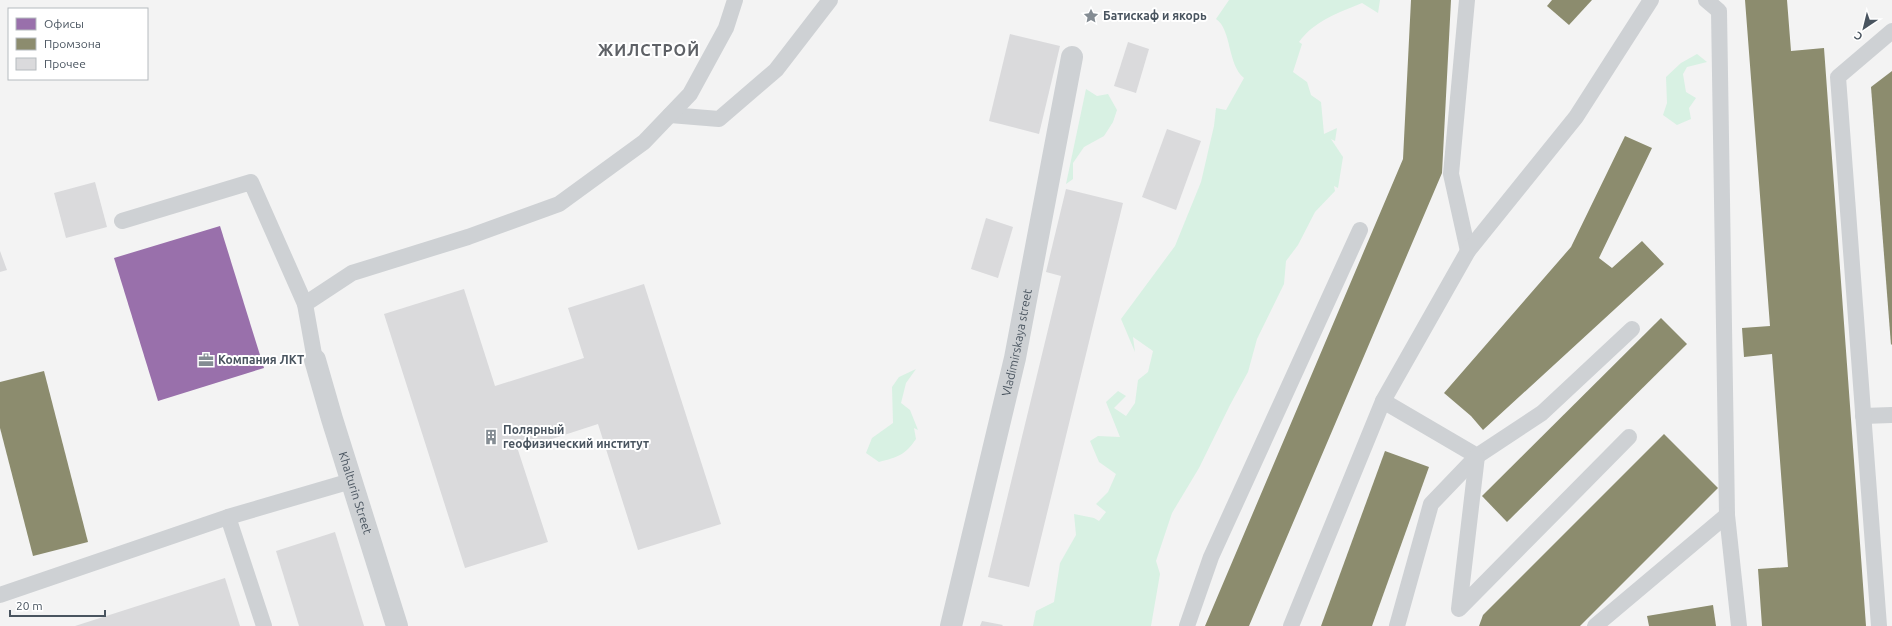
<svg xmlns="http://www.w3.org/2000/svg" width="1892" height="626" viewBox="0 0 1892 626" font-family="Ubuntu,sans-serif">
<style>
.green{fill:#d8f1e3}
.offices{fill:#9970ab}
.industry{fill:#8c8c6e}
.building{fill:#dadadc}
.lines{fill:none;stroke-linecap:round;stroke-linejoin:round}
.lane{stroke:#ced1d4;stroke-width:16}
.street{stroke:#ced1d4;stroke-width:22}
.labels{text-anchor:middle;stroke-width:4;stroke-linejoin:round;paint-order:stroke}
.poi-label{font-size:12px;font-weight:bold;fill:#49545f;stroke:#fff;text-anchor:start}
.street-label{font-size:12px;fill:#49545f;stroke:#fff}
.district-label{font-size:16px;font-weight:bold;letter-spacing:1px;fill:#5e6166;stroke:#fff}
</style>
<rect width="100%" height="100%" fill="#f3f3f3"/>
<g class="green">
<path d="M1229,0h151l-2,13 -16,-10c-22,9 -48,18 -63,39l3,2 -9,28 14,10 4,13 10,7 3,32 13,-6 -2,13 -4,-2 12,18 -5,31 -4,-2 1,5 -20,21 -17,33 -12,16 -2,23 -27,55 -9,33 -18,33 -31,63 -27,45 -16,48 4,13 -9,52h-118l3,-15 18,-9 6,-39 16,-28 -2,-21 20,4 5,3 7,-9 -10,-8 12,-12 8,-18 -17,-12 -9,-21 8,-5 22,1 -14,-35 12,-11 8,5 -12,12 12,8 9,-13 3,-23 10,-8 5,-21 -20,-14 2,15 -14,-33 54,-73 26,-64 13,-56 2,-18 10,2 18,-32c-17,-14 -12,-48 -28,-59z"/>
<polygon points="1697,54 1707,62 1687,67 1683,74 1686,92 1696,98 1689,108 1691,119 1677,125 1663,115 1667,103 1666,77 1681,63"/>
<polygon points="1086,89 1097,96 1108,94 1117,110 1113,122 1104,136 1084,147 1073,163 1073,179 1066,184"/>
<path d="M916,369l-10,14 -5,20 9,7 8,20 -4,-2 2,11c-11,16 -18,18 -37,23l-13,-9 6,-15 21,-15 -1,-36 7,-10z"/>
</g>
<polygon class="offices" points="220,226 264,368 158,401 114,258"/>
<g class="industry">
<polygon points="1411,0 1451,0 1442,173 1249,626 1205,626 1403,159"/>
<polygon points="1552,0 1592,0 1569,25 1547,6"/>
<polygon points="1745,0 1787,0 1791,51 1824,48 1866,626 1762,626 1758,569 1788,567 1772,354 1744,357 1742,328 1770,326"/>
<polygon points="1892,71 1892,344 1891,345 1871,87"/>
<polygon points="1625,136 1652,148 1599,258 1612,268 1642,241 1664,264 1483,430 1471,416 1444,393 1571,247"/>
<polygon points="1661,318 1687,344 1507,522 1482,496"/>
<polygon points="44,371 88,542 33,556 0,428 0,382"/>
<polygon points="1664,434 1718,488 1580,626 1479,626 1483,615"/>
<polygon points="1385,451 1429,467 1372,626 1321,626"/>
<polygon points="1713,605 1716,626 1649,626 1647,616"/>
</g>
<g class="building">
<polygon points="1010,34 1060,46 1039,134 989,121"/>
<polygon points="1128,42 1149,49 1136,93 1114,86"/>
<polygon points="1167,129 1201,141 1176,210 1142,197"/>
<polygon points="95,182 107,227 66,238 54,193"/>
<polygon points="1066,189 1123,203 1029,587 988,577 1061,276 1046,272"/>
<polygon points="986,218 1013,227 998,278 971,269"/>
<polygon points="0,251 7,270 0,272"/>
<polygon points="644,284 721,524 638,550 598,424 518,450 548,542 465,568 384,314 464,289 495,386 584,358 568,308"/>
<polygon points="335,532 364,626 299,626 276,551"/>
<polygon points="225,578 240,626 75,626"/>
<polygon points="982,621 1003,625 1002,626 980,626"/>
</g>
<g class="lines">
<g class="lane">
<polyline points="1467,0 1451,174 1468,251"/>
<polyline points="1706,0 1719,11 1727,515 1739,626"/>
<polyline points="670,115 719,119 776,70 830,0"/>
<polyline points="122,221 251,182 305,304"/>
<polyline points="315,360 305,304 352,273 468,237 559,204 644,142 690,94 726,28 735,0"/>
<polyline points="1383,401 1477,456 1542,413 1632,329"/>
<polyline points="1863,416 1892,415"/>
<polyline points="1477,456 1459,609 1629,437"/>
<polyline points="228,517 264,626"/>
<polyline points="0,595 228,517 351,481"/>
<polyline points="1187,626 1211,557 1360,230"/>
<polyline points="1291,626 1383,401 1468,251 1576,117 1651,0"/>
<polyline points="1397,626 1431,504 1477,456"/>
<polyline points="1595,626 1727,515"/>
<polyline points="1879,626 1838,77 1892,31"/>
</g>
<g class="street">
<path id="s1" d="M315,360l17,59 65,207"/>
<path id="s2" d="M951,626l64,-268 57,-301"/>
</g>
</g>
<defs>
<g id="sight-bare" transform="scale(1.2)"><path d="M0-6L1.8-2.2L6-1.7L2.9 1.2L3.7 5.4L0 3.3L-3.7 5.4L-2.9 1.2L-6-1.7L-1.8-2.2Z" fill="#848c93" stroke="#fff" stroke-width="2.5" paint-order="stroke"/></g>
<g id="office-bare" transform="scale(1.2)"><path d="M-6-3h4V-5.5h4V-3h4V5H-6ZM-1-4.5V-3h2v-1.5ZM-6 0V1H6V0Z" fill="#848c93" stroke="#fff" stroke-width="2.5" paint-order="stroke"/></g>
<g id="building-bare" transform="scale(1.2)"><path d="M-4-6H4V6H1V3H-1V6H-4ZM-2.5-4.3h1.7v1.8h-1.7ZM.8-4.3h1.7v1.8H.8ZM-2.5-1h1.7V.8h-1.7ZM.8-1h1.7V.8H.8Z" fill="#848c93" stroke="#fff" stroke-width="2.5" paint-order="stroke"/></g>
</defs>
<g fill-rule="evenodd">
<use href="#sight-bare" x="1091" y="16"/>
<use href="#office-bare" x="206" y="360"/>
<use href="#building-bare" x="491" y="437"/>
</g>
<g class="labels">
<g class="poi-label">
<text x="1103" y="20">Батискаф и якорь</text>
<text x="218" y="364">Компания ЛКТ</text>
<text x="503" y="434">Полярный<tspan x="503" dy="14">геофизический институт</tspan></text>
</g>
<g class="street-label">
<text dy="4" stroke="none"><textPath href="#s2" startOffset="291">Vladimirskaya street</textPath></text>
<text dy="4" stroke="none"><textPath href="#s1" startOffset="139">Khalturin Street</textPath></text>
</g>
<g class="district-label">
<text x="649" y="56">ЖИЛСТРОЙ</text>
</g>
</g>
<rect x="8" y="8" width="140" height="72" fill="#ffffff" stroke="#b6bbbf"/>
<rect x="16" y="18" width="20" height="12" fill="#9970ab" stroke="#b6bbbf"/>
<text x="44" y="28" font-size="12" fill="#49545f">Офисы</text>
<rect x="16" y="38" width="20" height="12" fill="#8c8c6e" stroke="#b6bbbf"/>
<text x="44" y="48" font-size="12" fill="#49545f">Промзона</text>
<rect x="16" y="58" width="20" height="12" fill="#dadadc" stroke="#b6bbbf"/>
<text x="44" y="68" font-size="12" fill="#49545f">Прочее</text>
<g transform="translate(1864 28) rotate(215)" stroke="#ffffff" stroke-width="3" paint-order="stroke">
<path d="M0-3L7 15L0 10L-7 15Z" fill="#49545f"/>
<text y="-6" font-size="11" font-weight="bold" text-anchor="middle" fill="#49545f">С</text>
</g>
<path d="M10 610v6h95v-6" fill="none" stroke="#49545f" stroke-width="2"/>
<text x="16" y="610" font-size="12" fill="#49545f" stroke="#ffffff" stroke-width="3" paint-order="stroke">20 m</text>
</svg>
